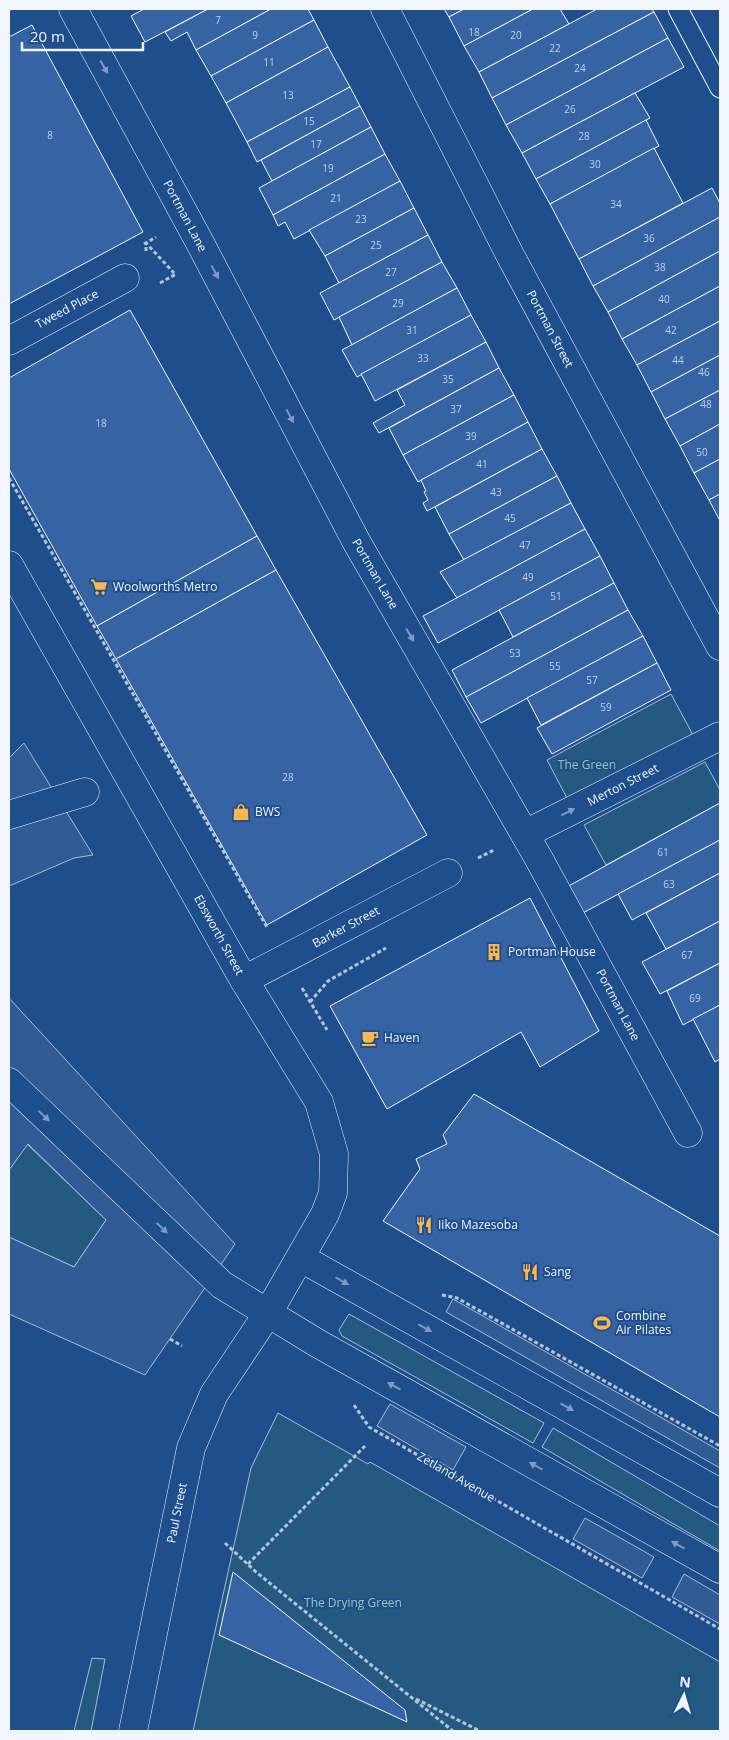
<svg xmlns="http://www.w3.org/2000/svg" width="729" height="1740" viewBox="0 0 729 1740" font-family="'Open Sans',sans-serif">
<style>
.green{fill:#245a82;stroke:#a8bbd7}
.parking{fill:#305b95;stroke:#a8bbd7}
.building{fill:#3563a3;stroke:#f2f6ff}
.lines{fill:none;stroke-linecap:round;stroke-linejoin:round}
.lane-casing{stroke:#f2f6ff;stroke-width:21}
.street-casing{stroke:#f2f6ff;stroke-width:29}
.path{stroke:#b3c4dc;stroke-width:3;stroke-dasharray:4 2.5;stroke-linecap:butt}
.lane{stroke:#1f4e8c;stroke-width:19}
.street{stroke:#1f4e8c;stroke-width:28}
.oneway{fill:#7e9ac0}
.labels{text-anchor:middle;stroke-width:4;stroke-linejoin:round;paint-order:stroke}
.number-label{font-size:10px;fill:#c3d1e8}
.street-label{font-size:12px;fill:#f2f6ff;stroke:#1f4e8c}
.poi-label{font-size:12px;fill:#f2f6ff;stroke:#1f4e8c;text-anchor:start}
.park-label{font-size:12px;fill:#97c8a6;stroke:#1f4e8c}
</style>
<rect width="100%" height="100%" fill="#1f4e8c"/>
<g class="green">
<polygon points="671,694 693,735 568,800 547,760"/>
<polygon points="705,762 720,790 720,803 606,865 584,825"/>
<polygon points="27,1144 106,1220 74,1267 9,1237 9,1170"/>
<polygon points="349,1314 544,1423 533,1443 342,1336 339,1330"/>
<polygon points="278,1413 368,1464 370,1462 720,1662 720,1731 193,1731 251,1468"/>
<polygon points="553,1428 720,1526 720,1551 542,1447"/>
<polygon points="92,1658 105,1659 91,1731 74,1731"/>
</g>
<g class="parking">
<polygon points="24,743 93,855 74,858 9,886 9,758"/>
<polygon points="9,998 235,1244 145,1375 9,1314 9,1237 74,1267 106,1220 28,1144 9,1170"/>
<polygon points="453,1299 720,1451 720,1468 446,1312"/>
<polygon points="390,1404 466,1447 453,1470 377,1426"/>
<polygon points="585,1518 654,1557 642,1578 573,1539"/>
<polygon points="684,1574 720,1595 720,1624 672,1597"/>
</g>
<g class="building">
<polygon points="144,9 208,9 145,42 131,16"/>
<polygon points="208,9 271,9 196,50 187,32 171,41 165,32"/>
<polygon points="271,9 308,9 314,20 211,76 196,50"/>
<polygon points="444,9 464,9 449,17"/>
<polygon points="464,9 533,9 464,46 449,17"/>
<polygon points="533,9 560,9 569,24 479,72 464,46"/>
<polygon points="597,9 652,9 654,12 492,98 479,72"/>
<polygon points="654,12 668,38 506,125 492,98"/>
<polygon points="314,20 328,47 226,103 211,76"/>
<polygon points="32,25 143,232 9,304 9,37"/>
<polygon points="668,38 684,67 522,153 506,125"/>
<polygon points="328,47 350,87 247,142 226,103"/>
<polygon points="350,87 360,106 257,162 247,142"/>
<polygon points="635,93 650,118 536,179 522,153"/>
<polygon points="360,106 371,127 272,181 261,160"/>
<polygon points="646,120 659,146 550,204 536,179"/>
<polygon points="371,127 385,154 273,215 259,188"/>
<polygon points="654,148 683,203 579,259 550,204"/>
<polygon points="385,154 400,181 294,239 285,222 278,226 273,215"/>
<polygon points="400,181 414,208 325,256 309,230"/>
<polygon points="712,188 720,203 720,217 593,286 579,259"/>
<polygon points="414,208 428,235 339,283 325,256"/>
<polygon points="720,217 720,251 608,312 593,286"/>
<polygon points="428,235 442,262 334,320 320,293"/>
<polygon points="720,251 720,286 622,339 608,312"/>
<polygon points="442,262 457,288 352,345 339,317"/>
<polygon points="720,286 720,321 637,365 622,339"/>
<polygon points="457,288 471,315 357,377 342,350"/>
<polygon points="130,310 257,536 97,626 9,469 9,378"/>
<polygon points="471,315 486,342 375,401 361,374"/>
<polygon points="720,321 720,355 651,392 637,365"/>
<polygon points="486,342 499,368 379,433 373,423 405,405 397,390"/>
<polygon points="720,355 720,390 665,419 651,392"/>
<polygon points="499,368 514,395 403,455 389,428"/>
<polygon points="720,390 720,424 680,446 665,419"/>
<polygon points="514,395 528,422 418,482 403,455"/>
<polygon points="528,422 542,449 427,511 423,503 428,500 424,492 426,491 421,480"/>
<polygon points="720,424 720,459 694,473 680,446"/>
<polygon points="542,449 557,476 449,534 435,507"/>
<polygon points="720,459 720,494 709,500 694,473"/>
<polygon points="557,476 571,503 464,560 449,534"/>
<polygon points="720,494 720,518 719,519 709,500"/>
<polygon points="571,503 585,529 457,598 440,572"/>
<polygon points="585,529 600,556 438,643 423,616"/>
<polygon points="257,536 276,570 116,659 97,626"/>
<polygon points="600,556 614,583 513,637 499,610"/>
<polygon points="276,570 427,835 267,925 116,659"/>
<polygon points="614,583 628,610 466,697 452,670"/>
<polygon points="628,610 643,636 481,723 466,697"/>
<polygon points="643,636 657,663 541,725 527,698"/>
<polygon points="657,663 671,690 552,754 537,728"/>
<polygon points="720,803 720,840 579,915 565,888"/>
<polygon points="720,840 720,873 632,920 618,894"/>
<polygon points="720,873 720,921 666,949 646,913"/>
<polygon points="530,898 599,1031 540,1067 521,1032 387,1109 330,1006"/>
<polygon points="720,921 720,963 660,994 642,962"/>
<polygon points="720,963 720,1005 683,1025 667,991"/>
<polygon points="720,1005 720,1059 715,1062 693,1019"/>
<polygon points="474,1094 720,1236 720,1417 383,1221 420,1169 416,1159 447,1144 443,1135"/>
<polygon points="233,1572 405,1710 407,1722 219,1635"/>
</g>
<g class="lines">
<g class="lane-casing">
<polyline id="lane" points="678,9 720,88"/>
</g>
<g class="street-casing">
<g id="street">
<polyline points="73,9 199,241 356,541 539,859 688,1133"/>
<polyline points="385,9 510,255 720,646"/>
<polyline points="9,341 125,278"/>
<polyline points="9,565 244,980 319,1102 334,1154 333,1193 325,1214 268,1313 214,1394 191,1448 133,1731"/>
<polyline points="9,815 85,792"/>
<polyline points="525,834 720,736"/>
<polyline points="244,980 448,873"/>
<polyline points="9,1082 222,1285 317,1343 720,1569"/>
<polyline points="301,1258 720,1493"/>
</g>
</g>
<g class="path">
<polyline points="9,10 10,9"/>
<polyline points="144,244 156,237"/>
<polyline points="146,251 146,243 174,273"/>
<polyline points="160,283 176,274"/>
<polyline points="9,478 268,929"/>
<polyline points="478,858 494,850"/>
<polyline points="302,988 327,1030"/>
<polyline points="310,1002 328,981 386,948"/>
<polyline points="442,1295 457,1298 720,1446"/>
<polyline points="170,1339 182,1346"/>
<polyline points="354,1405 369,1427 720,1629"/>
<polyline points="225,1543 256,1572 453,1731"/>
<polyline points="248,1564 365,1446"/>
<polyline points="416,1699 480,1731"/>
</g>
<use href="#lane" class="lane"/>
<use href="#street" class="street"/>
</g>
<defs><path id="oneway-solid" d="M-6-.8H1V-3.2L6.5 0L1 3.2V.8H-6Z" transform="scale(1.25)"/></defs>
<g class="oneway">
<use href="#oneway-solid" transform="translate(104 67) rotate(61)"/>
<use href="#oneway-solid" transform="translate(215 272) rotate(62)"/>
<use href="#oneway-solid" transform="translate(290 416) rotate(62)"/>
<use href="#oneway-solid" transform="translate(410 635) rotate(60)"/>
<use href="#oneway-solid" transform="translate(568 812) rotate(-27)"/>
<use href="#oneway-solid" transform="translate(44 1116) rotate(43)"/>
<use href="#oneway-solid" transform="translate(162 1228) rotate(43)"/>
<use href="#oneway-solid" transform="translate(342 1281) rotate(30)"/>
<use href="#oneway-solid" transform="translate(425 1328) rotate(29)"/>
<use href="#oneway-solid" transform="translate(394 1386) rotate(-151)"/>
<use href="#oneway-solid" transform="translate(567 1407) rotate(29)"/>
<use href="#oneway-solid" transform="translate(536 1466) rotate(-151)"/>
<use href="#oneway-solid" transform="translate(678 1545) rotate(-151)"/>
</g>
<defs>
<g id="supermarket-bare" transform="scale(1.35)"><path d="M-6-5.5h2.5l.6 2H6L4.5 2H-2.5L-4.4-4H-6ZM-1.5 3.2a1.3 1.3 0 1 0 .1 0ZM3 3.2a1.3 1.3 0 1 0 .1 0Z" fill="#ffb74d" stroke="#1f4e8c" stroke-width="2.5" paint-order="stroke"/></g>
<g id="shop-bare" transform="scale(1.35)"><path d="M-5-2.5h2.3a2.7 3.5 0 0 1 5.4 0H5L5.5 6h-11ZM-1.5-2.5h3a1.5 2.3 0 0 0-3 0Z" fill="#ffb74d" stroke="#1f4e8c" stroke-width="2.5" paint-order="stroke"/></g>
<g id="building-bare" transform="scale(1.35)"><path d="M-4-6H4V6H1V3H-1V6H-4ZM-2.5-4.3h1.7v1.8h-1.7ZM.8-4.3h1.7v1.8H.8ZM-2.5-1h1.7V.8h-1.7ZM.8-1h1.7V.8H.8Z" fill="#ffb74d" stroke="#1f4e8c" stroke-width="2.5" paint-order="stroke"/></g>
<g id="cafe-bare" transform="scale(1.35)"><path d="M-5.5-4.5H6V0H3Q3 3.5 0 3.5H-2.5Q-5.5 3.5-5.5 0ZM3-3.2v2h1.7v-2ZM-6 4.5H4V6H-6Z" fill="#ffb74d" stroke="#1f4e8c" stroke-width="2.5" paint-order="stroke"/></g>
<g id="restaurant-bare" transform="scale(1.35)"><path d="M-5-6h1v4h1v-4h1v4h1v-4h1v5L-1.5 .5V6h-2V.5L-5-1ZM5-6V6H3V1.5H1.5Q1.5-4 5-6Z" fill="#ffb74d" stroke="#1f4e8c" stroke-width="2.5" paint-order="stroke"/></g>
<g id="stadium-bare" transform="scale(1.35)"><path d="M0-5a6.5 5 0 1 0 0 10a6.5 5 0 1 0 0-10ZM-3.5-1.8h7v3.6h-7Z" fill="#ffb74d" stroke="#1f4e8c" stroke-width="2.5" paint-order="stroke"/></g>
</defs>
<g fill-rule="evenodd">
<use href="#supermarket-bare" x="99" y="587"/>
<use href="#shop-bare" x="241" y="812"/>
<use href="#building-bare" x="494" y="952"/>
<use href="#cafe-bare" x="370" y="1038"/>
<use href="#restaurant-bare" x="424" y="1225"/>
<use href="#restaurant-bare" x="530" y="1272"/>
<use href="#stadium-bare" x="602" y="1323"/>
</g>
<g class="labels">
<g class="number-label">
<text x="218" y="24">7</text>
<text x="474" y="36">18</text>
<text x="255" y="39">9</text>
<text x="516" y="39">20</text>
<text x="555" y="52">22</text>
<text x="269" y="66">11</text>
<text x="580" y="72">24</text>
<text x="288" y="99">13</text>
<text x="570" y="113">26</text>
<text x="309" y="125">15</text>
<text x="50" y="139">8</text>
<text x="584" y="140">28</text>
<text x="316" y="148">17</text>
<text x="595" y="168">30</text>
<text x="328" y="172">19</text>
<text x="336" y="202">21</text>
<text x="616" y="208">34</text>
<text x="361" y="223">23</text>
<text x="649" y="242">36</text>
<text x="376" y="249">25</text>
<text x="660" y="271">38</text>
<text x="391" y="276">27</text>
<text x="664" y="303">40</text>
<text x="398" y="307">29</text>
<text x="412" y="334">31</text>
<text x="671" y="334">42</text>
<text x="423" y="362">33</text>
<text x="678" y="364">44</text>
<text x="704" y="376">46</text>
<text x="448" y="383">35</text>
<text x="706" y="408">48</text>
<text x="456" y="413">37</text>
<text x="101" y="427">18</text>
<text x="471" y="440">39</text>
<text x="702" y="456">50</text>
<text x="482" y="468">41</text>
<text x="496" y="496">43</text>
<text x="510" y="522">45</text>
<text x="525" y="549">47</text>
<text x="528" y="581">49</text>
<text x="556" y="600">51</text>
<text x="515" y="657">53</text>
<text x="555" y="670">55</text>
<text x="592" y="684">57</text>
<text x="606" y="711">59</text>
<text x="288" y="781">28</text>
<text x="663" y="856">61</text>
<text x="669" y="888">63</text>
<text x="687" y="959">67</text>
<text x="695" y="1002">69</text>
</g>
<g class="street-label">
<text transform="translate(185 216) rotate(62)" y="4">Portman Lane</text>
<text transform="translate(67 309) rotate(-28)" y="4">Tweed Place</text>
<text transform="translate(550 329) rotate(62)" y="4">Portman Street</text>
<text transform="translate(375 574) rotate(60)" y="4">Portman Lane</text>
<text transform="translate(623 785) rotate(-27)" y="4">Merton Street</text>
<text transform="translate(346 927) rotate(-28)" y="4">Barker Street</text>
<text transform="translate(219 935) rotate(61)" y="4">Ebsworth Street</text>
<text transform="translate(618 1005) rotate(62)" y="4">Portman Lane</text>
<text transform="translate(456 1477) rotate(30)" y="4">Zetland Avenue</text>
<text transform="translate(177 1513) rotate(-79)" y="4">Paul Street</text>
</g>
<g class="poi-label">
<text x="113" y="591">Woolworths Metro</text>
<text x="255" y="816">BWS</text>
<text x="508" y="956">Portman House</text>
<text x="384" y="1042">Haven</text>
<text x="438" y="1229">Iiko Mazesoba</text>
<text x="544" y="1276">Sang</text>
<text x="616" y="1320">Combine<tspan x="616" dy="14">Air Pilates</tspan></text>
</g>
<g class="park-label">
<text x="587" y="769">The Green</text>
<text x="353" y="1607">The Drying Green</text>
</g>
</g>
<rect width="729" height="1740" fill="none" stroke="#f2f6ff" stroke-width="20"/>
<g transform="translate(684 1695) rotate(5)" stroke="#1f4e8c" stroke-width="4" paint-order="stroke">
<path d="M0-4L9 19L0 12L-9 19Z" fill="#f2f6ff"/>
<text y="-8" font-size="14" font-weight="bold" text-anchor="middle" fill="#f2f6ff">N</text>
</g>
<path d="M22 42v8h121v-8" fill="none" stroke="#f2f6ff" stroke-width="2.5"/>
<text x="30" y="42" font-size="15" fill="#f2f6ff" stroke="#1f4e8c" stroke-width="4" paint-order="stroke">20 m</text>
</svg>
